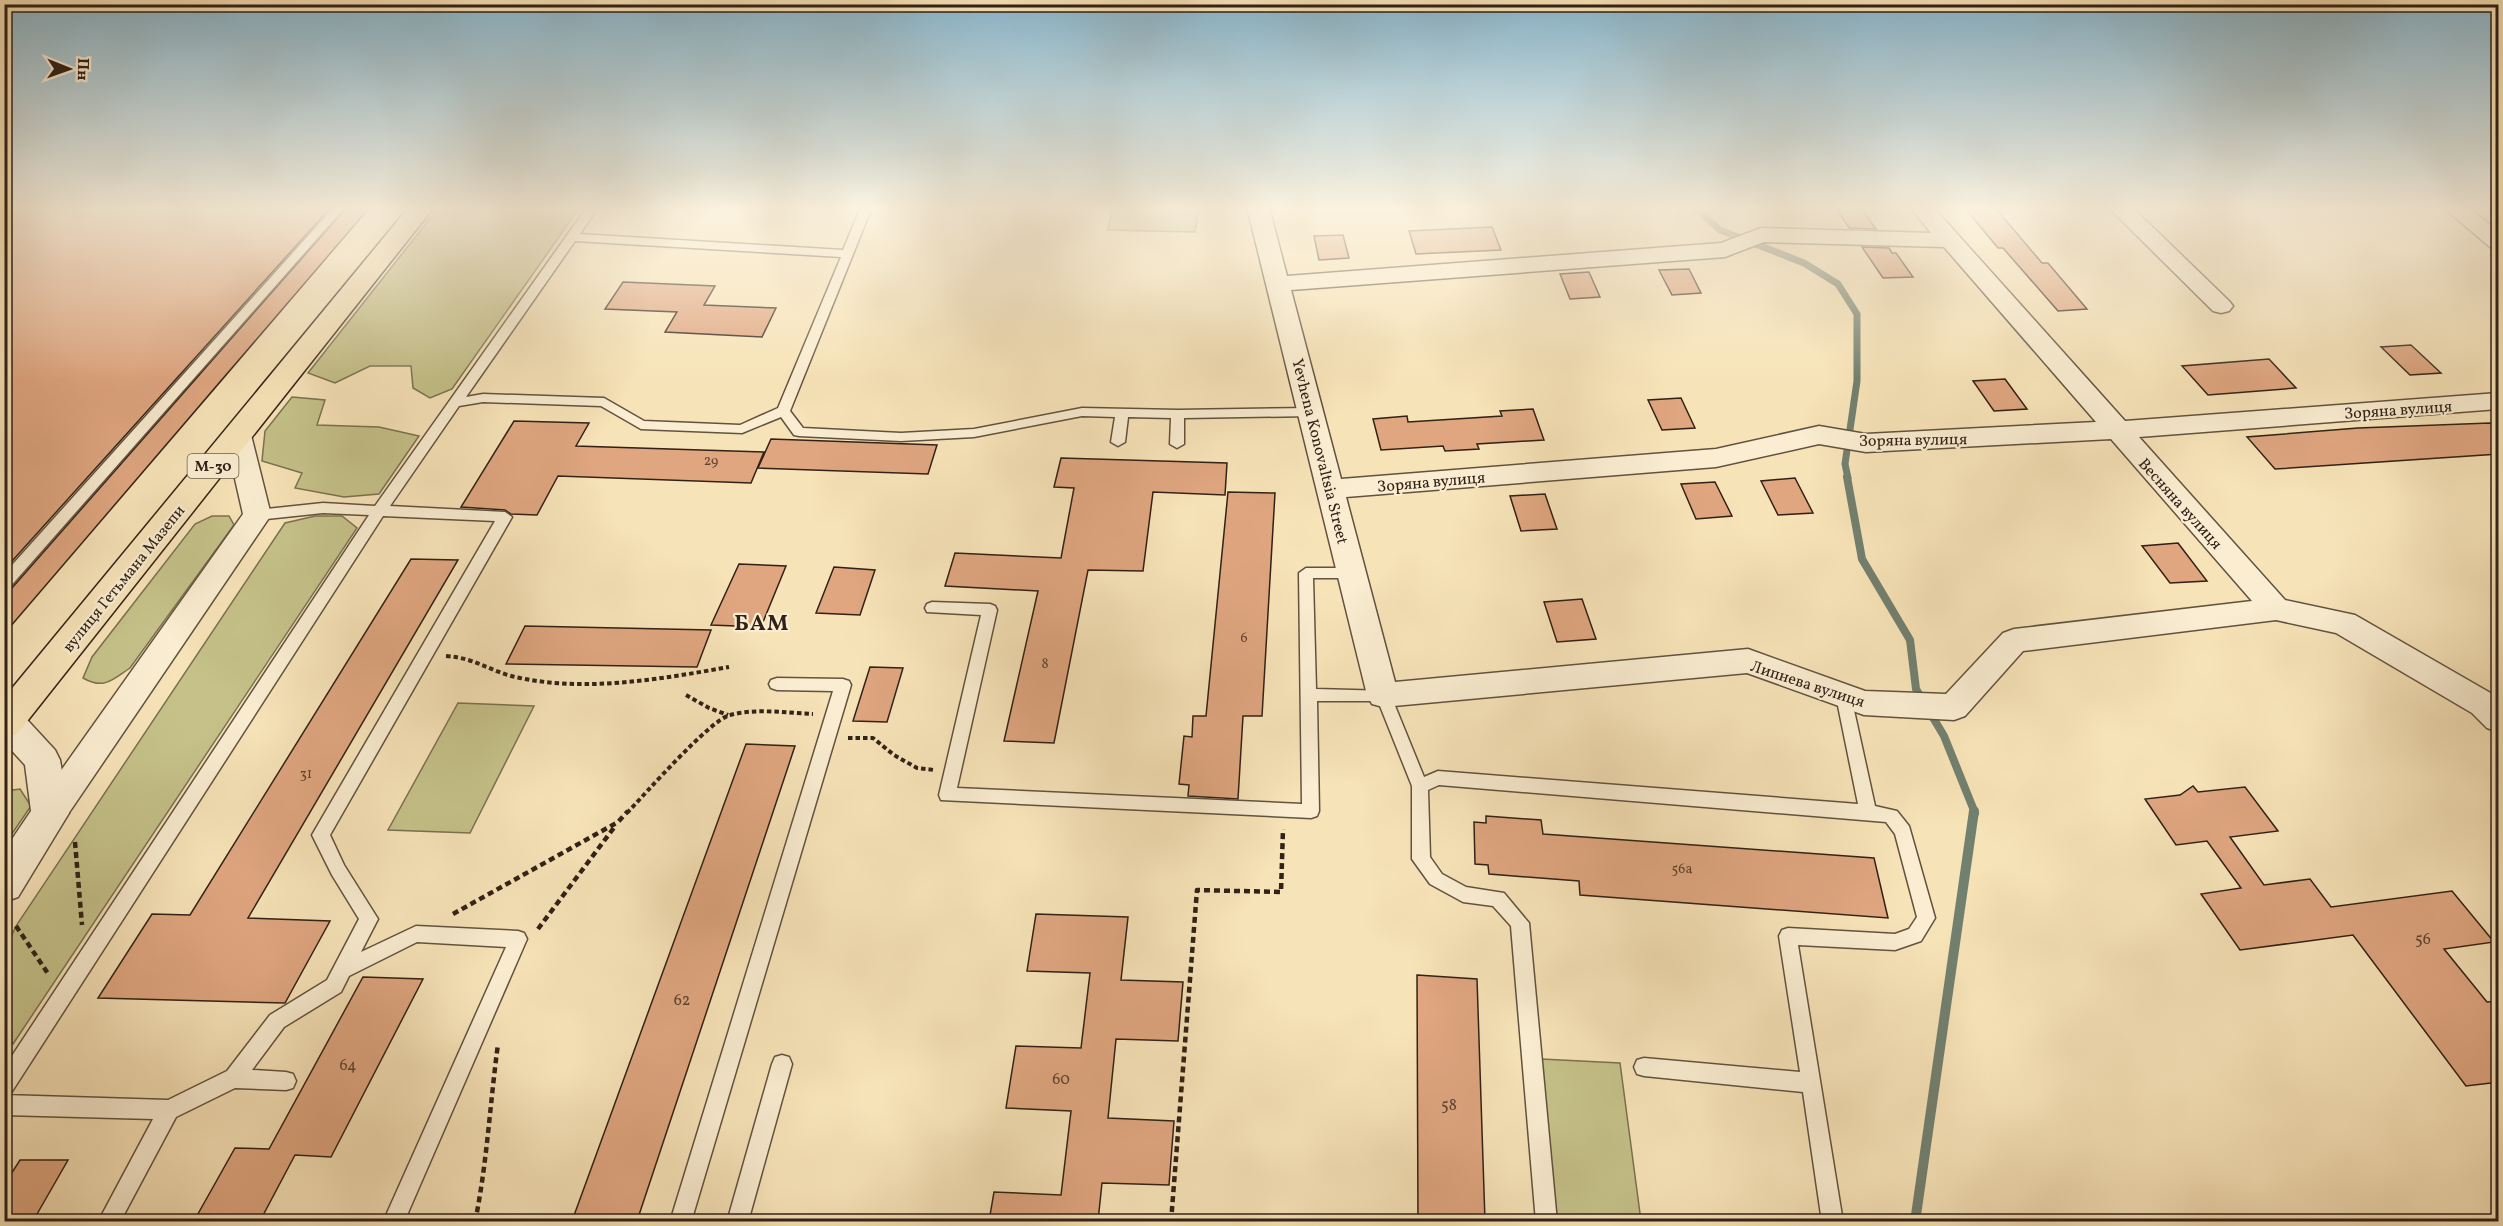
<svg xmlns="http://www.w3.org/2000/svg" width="2503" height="1226" viewBox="0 0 2503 1226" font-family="Vollkorn,serif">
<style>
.green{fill:#c5c189;stroke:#7b7150;stroke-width:1.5}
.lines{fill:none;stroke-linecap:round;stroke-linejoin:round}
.stream-far2{stroke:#72806f;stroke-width:7}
.stream-far1{stroke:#72806f;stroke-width:8}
.stream{stroke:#72806f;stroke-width:10}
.building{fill:#dfa680;stroke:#312117;stroke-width:1.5}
.service-casing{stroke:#62523f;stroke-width:3}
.minor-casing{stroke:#62523f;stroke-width:3}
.tertiary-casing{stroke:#62523f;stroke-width:3}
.trunk-casing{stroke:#312117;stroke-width:3}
.path-far1{stroke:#312117;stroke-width:4;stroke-dasharray:4.5 3;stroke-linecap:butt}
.path{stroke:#312117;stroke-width:4.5;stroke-dasharray:6 4;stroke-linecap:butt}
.service{fill:#faedd1;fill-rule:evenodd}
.minor{fill:#faedd1;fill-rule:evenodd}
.tertiary{fill:#faedd1;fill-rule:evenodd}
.trunk{fill:#f7e3b8;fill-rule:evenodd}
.labels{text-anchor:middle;stroke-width:4.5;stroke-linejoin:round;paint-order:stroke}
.number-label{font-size:14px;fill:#5c4231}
.shield{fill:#faedd1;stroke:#6d5e4f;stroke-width:1.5}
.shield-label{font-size:15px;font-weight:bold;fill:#312117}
.street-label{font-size:16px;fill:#312117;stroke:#faedd1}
.near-number-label{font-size:16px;fill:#5c4231}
.district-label{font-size:22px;font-weight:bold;letter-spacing:1.5px;fill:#312117;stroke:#faedd1}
</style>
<rect width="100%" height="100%" fill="#f7e3b8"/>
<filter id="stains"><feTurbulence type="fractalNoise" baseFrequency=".00333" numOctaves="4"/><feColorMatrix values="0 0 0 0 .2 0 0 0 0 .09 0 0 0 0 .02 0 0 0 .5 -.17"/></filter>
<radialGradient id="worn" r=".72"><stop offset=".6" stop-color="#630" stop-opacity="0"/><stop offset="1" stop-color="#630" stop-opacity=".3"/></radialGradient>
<g class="green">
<polygon points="439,207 580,207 452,389 430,398 413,388 411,366 370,366 335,383 308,373"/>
<polygon points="1113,207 1199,207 1195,232 1108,230"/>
<polygon points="292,397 325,400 317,425 379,427 419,436 379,494 344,497 295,488 302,473 262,461 265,431"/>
<path d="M212,516h17l5,9 -104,143c-18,12 -26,22 -47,10l9,-21 103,-133z"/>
<polygon points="315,516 342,516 357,528 13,1044 5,1031 4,952 16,926 285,523"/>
<polygon points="458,703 534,706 470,833 388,830"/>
<polygon points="20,789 31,806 5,844 5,791"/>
<polygon points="1541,1059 1620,1063 1641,1221 1554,1221"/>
</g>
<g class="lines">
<polyline class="stream-far2" points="1694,207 1720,230 1804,263 1838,284 1857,314 1857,381 1845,464 1848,478"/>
<polyline class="stream-far1" points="1847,477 1862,559 1910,640 1916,689 1944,736 1975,813"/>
<polyline class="stream" points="1915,1222 1974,811"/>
</g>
<g class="building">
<polygon points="4,207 331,207 4,570"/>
<polygon points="347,207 370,207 4,634 4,591 11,589"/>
<polygon points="1835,207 1860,207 1876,229 1849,228"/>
<polygon points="1964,207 1993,207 1998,211 2042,263 2048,263 2087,309 2058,311 2003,248 1998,248"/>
<polygon points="1492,227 1501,250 1416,254 1409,231"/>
<polygon points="1343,235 1349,258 1319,260 1314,236"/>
<polygon points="1862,247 1889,248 1892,253 1896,253 1913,277 1883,278"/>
<polygon points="1689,269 1701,293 1672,295 1659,270"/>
<polygon points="1589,272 1600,297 1570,299 1560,274"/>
<polygon points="623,282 715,286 704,305 776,308 762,337 665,332 677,312 605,309"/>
<polygon points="2411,345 2441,373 2410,375 2381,347"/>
<polygon points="2269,359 2296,388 2208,395 2182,366"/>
<polygon points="2005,379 2027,409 1994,411 1973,381"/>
<polygon points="1681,398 1695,428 1662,430 1648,400"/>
<polygon points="1533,409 1544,440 1477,444 1479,449 1445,451 1443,446 1381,450 1373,419 1407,416 1408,422 1502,416 1500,411"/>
<polygon points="514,421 589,423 576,446 764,452 751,483 558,476 537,515 511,514 505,510 461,507"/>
<polygon points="2490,423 2499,431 2499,454 2275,469 2247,437 2358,428"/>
<polygon points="771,439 882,443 937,445 928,474 758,468"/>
<polygon points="1061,458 1227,463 1225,495 1153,492 1143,571 1088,570 1054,743 1004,741 1038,591 945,586 955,553 1061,558 1074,488 1054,487"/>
<polygon points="1795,478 1813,513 1778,515 1761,481"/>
<polygon points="1715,482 1732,516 1696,519 1681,484"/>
<polygon points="1228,492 1275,493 1262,716 1243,716 1238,799 1188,796 1189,785 1179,784 1184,736 1192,737 1193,716 1206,716"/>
<polygon points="1545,494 1557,529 1521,531 1510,496"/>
<polygon points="2178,543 2207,581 2170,583 2142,546"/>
<polygon points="411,559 458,560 248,918 330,921 285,1003 98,998 152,914 190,915"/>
<polygon points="739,564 786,566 761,627 711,625"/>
<polygon points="834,567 875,570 860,615 816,613"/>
<polygon points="1582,599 1596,639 1557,642 1544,602"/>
<polygon points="525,626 711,630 697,667 506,664"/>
<polygon points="870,667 903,668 887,722 853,721"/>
<polygon points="746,744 795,746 637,1221 572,1221"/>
<polygon points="2193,786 2198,792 2245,787 2278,831 2230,837 2264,885 2310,879 2331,907 2452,891 2494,942 2444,949 2487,1002 2499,1001 2499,1082 2466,1086 2353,935 2240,950 2201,894 2241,888 2207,841 2176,845 2145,799 2180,795"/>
<polygon points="1486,816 1541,820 1543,834 1874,858 1888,918 1580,895 1579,881 1489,874 1488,865 1475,864 1474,822 1486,823"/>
<polygon points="1036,914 1128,917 1121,980 1183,982 1178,1041 1116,1039 1108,1118 1174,1121 1169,1185 1102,1183 1098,1221 989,1221 994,1192 1061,1195 1071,1111 1006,1108 1016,1046 1081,1048 1090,973 1027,971"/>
<polygon points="1417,975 1477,979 1485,1221 1418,1221"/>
<polygon points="363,977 423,979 331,1157 295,1155 260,1221 194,1221 235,1148 269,1149"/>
<polygon points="20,1160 68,1160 33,1221 4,1221 4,1185"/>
</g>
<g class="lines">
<g class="service-casing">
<g id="service">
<polygon points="334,207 345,207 9,588 4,589 4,574"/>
<path d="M587,207h11l-18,27 263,16 18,-43h11l-82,204 13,17 98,5 73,-4 108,-21 96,2 133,-2 7,4 -7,4 -127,2v26l-7,4 -7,-4 1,-26 -43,-1 -3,25 -7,4 -7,-4 4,-25 -33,-1 -108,21 -73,4 -102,-5 -5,-1 -13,-18 -39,16 -101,-4 -40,-23 -118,-4 -24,4 -69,100 115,6 7,5 -182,318 14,30 34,54 -17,33 55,-26 102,5 6,2 3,6 -123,283h-21l123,-275 -89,-5 -68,34 -8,16 -57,35 -32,43 34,2 7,2 3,7 -3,7 -7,2 -51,-2 -59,29 -56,105h-22l55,-103 -149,-4v-20l164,5 59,-29 43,-56 57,-35 32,-61 -27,-44 -20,-40 183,-314 -112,-5 -372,577 -7,2v-27l365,-553 -46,-2 -66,7 -7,-5 7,-5 66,-7 52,3zM575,241l266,16 -63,151 -38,17 -96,-4 -40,-23 -121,-4 -17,3z"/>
<polygon points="1306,568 1352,568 1359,573 1352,578 1313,578 1316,689 1389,691 1424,777 1438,771 1858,804 1836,696 1838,692 1844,690 1850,692 1875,806 1897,811 1909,826 1935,918 1921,941 1895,950 1798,945 1843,1222 1822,1222 1803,1092 1644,1076 1637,1074 1634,1067 1637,1060 1644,1058 1800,1072 1779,936 1782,930 1788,928 1895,934 1909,929 1917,917 1895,834 1886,822 1439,785 1428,790 1430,857 1442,874 1466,887 1504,893 1529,923 1557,1222 1536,1222 1511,926 1493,906 1463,902 1430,884 1412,859 1412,786 1378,701 1317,701 1319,811 1317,816 1311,818 941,800 939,795 981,615 927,612 925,608 927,604 932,602 990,604 995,606 997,610 957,788 1302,804 1299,573"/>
<polygon points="777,678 843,679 849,681 851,685 691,1222 670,1222 833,691 777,690 771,688 769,684 771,680"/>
<polygon points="782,1055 789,1057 792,1064 748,1222 727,1222 772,1064 775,1057"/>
</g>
</g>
<g class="minor-casing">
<g id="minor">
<path d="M1247,207h22l18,69 434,-33 40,-15 170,5 -21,-26h23l192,214 373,-28v16l-359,28 146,163 70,15 139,80 4,4v33l-11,-4 -15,-15 -136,-80 -60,-13 -253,31 -58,65 -11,4 -90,-5 -117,-42 -364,34 -11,-3 -5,-9zM1764,242l180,5 152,175 -230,12 -47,-8 -103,23 -375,30 -50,-189 434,-33zM2111,439l141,162 -238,28 -11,4 -57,61 -81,-3 -117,-42 -353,33 -49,-185 370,-30 103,-23 47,8z"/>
<polygon points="2108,207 2132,207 2229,301 2233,306 2229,311 2221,313 2213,311"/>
<polygon points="2443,207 2468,207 2498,231 2498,249 2490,247"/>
<polygon points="238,426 247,429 251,435 271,515 62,823 50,827 38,823 33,813 38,803 243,514 225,435 229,429"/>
</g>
</g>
<g class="tertiary-casing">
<polygon id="tertiary" points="7,707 19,711 55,750 60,760 69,813 18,897 4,902 4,851 31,811 25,765 4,742 4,708"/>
</g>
<g class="trunk-casing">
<polygon id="trunk" points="409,207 434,207 17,734 4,738 4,698"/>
</g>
<g class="path-far1">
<path d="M446,656c31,2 46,17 74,22 68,14 141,1 209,-11"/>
<polyline points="686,695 709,708 728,715"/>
<polyline points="848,738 873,738 894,755 917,768 934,770"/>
<path d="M627,813c18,-19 83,-93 103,-98 26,-7 57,-2 83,-1"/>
</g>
<g class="path">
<polyline points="75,842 82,925"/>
<polyline points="453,914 618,822 628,811"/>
<polyline points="16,926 49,975"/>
<polyline points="538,929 616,825"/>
<path d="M475,1222c12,-58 15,-119 23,-178"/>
<polyline points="1171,1222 1197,890 1281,892 1283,829"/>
</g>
<use href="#service" class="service"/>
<use href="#minor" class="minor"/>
<use href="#tertiary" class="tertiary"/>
<use href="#trunk" class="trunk"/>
</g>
<linearGradient id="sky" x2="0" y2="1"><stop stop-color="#8ab8cf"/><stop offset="0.55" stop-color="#fbf2df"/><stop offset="1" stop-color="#fbf2df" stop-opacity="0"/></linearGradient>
<rect width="2503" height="379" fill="url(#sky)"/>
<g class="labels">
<g class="number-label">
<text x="711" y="465">29</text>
<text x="1244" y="642">6</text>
<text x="1045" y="668">8</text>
<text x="306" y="778">31</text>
<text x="1682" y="873">56а</text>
</g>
<rect class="shield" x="187.5" y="454" width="51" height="24" rx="4.5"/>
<g class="shield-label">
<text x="213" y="471">М-30</text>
</g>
<g class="street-label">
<text transform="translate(2398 409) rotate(-4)" y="6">Зоряна вулиця</text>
<text transform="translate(1913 439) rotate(-1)" y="6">Зоряна вулиця</text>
<text transform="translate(1321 451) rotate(76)" y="6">Yevhena Konovaltsia Street</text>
<text transform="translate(1431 481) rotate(-5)" y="6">Зоряна вулиця</text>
<text transform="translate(2181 503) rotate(48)" y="6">Весняна вулиця</text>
<text transform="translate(123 578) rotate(-51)" y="6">вулиця Гетьмана Мазепи</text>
<text transform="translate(1808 683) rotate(18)" y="6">Липнева вулиця</text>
</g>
<g class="near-number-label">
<text x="2423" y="944">56</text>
<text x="682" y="1005">62</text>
<text x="348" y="1070">64</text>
<text x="1061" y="1084">60</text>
<text x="1449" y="1110">58</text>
</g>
<g class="district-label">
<text x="762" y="630">БАМ</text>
</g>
</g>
<rect width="2503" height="1226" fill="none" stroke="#f7e3b8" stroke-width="24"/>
<rect x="6" y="6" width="2491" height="1214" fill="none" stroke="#312117" stroke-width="3"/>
<rect x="12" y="12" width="2479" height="1202" fill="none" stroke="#312117" stroke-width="1.5"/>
<g transform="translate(69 69) rotate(91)" stroke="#faedd1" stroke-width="4.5" paint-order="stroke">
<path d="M0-4.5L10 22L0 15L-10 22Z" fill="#312117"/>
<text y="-9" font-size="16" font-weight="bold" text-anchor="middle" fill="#312117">Пн</text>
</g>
<rect width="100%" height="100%" filter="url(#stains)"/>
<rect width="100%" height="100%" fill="url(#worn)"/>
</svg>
